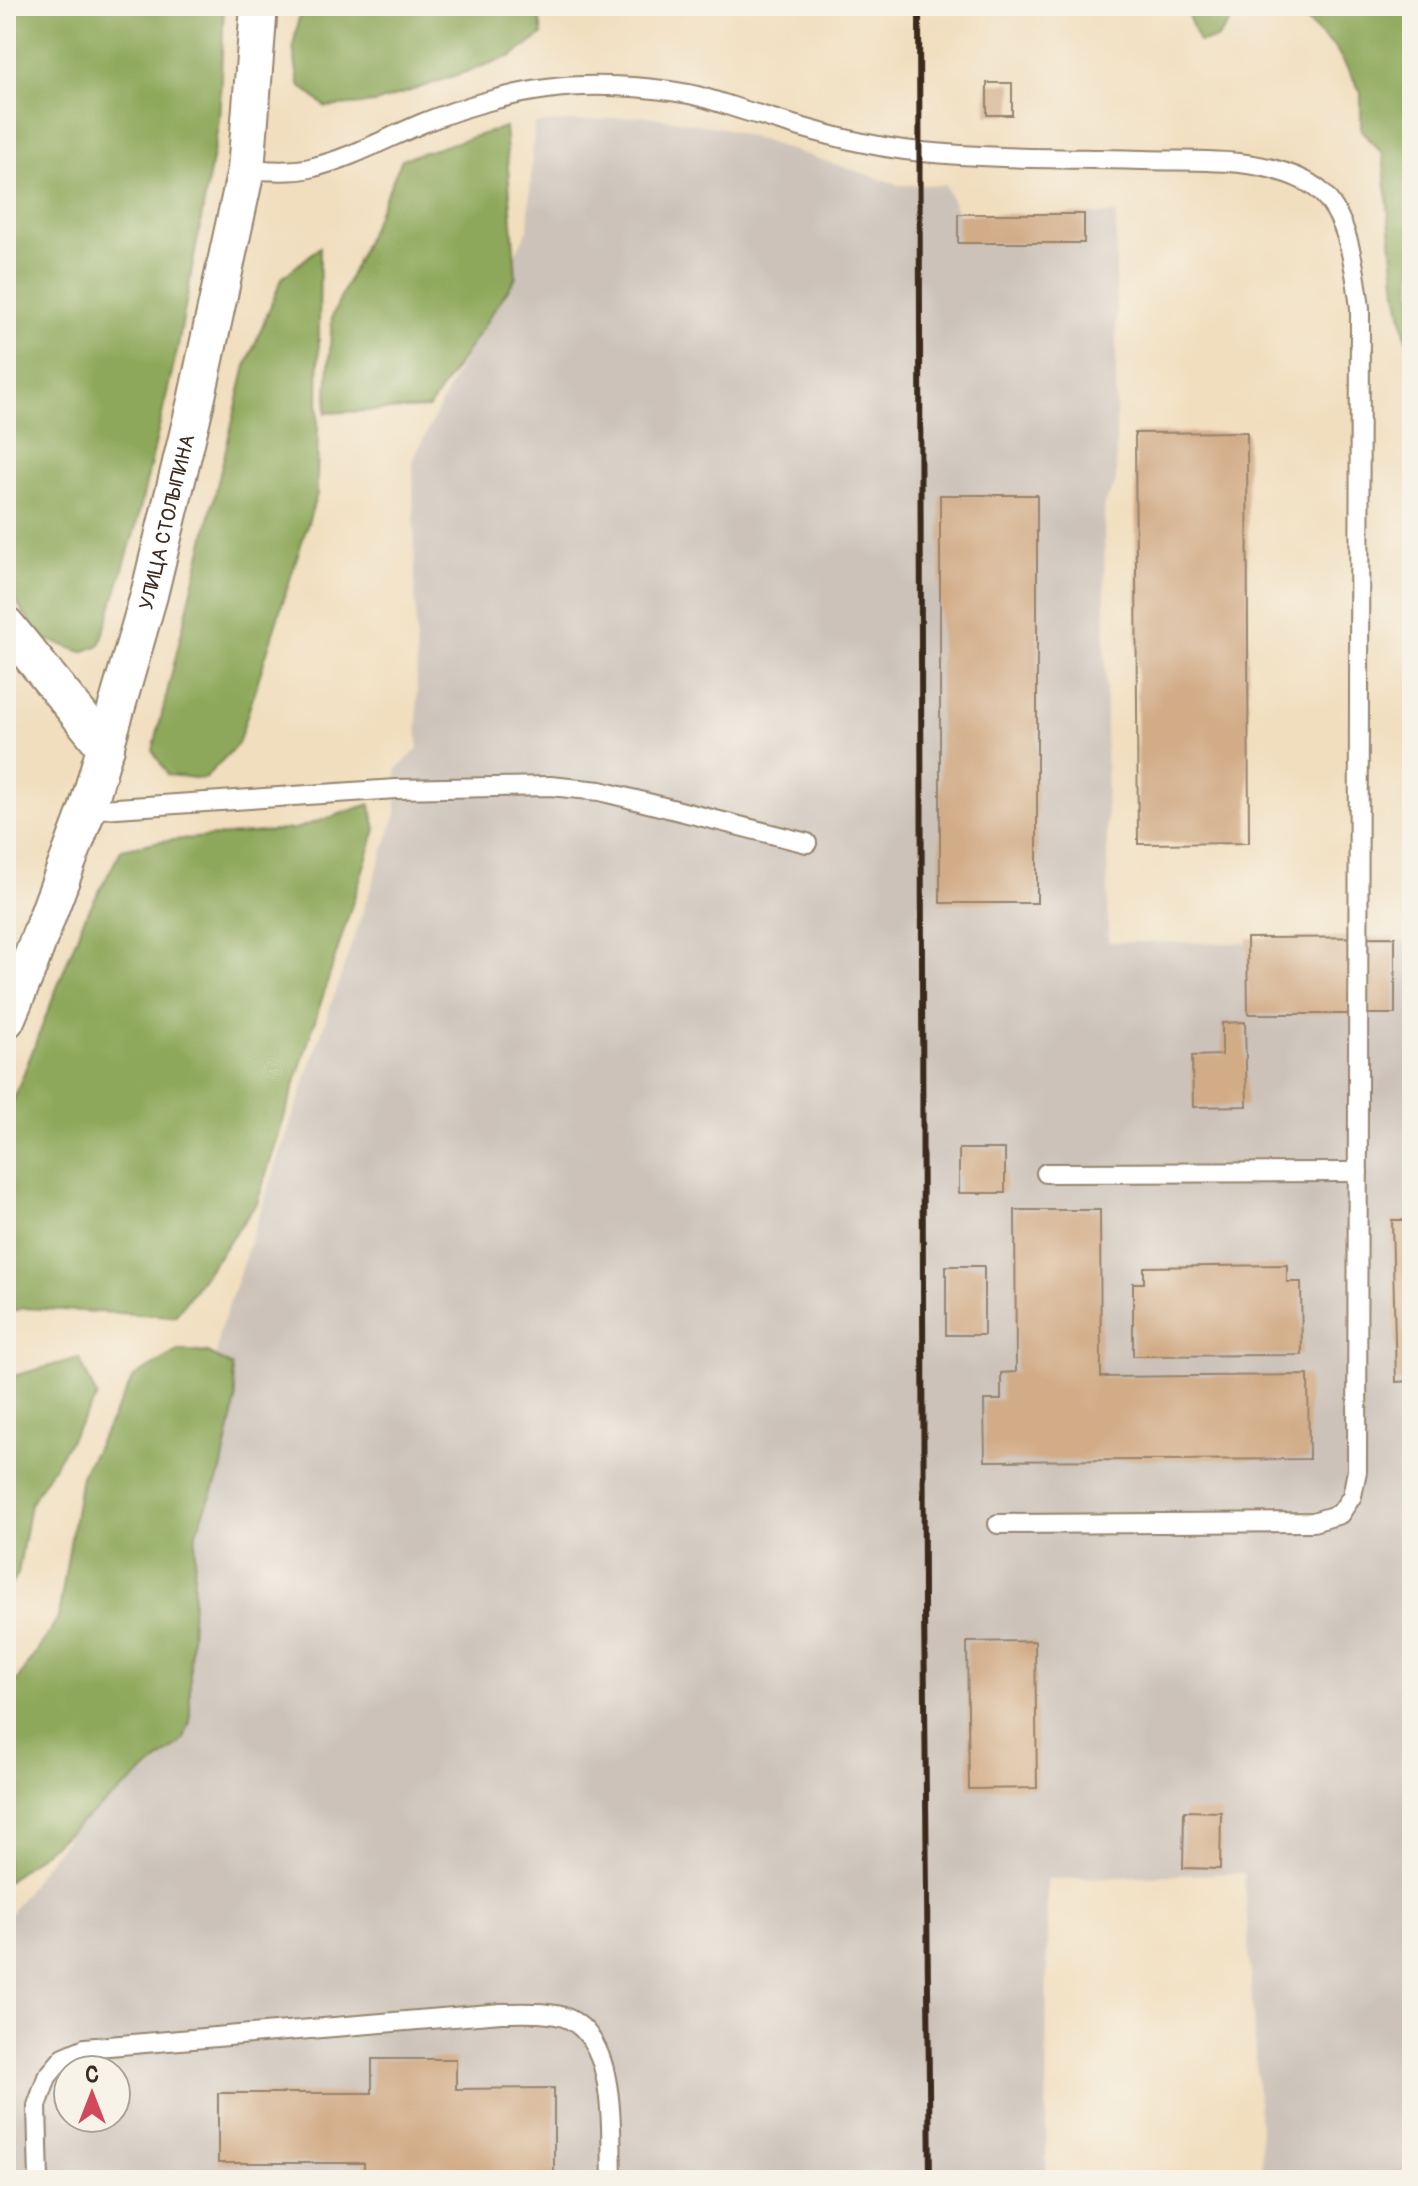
<svg xmlns="http://www.w3.org/2000/svg" width="1418" height="2186" viewBox="0 0 1418 2186" font-family="Pangolin,sans-serif">
<style>
.industrial{fill:#ccc2b9;fill-rule:evenodd}
.forest{fill:#8da85a;stroke:#64693c;stroke-width:2}
.building{fill:#d2ac87}
.lines{fill:none;stroke-linecap:round;stroke-linejoin:round}
.service-casing{stroke:#96846e;stroke-width:22}
.minor-casing{stroke:#96846e;stroke-width:40}
.service{stroke:#fff;stroke-width:18}
.minor{stroke:#fff;stroke-width:36}
.rail{stroke:#3b2a1e;stroke-width:6}
.labels{text-anchor:middle;stroke-width:6;stroke-linejoin:round;paint-order:stroke}
.street-label{font-size:20px;fill:#3b2a1e;stroke:#f7f3e8}
</style>
<rect width="100%" height="100%" fill="#f7f3e8"/>
<filter id="ink" filterUnits="userSpaceOnUse"><feTurbulence type="fractalNoise" baseFrequency=".0125" numOctaves="2"/><feDisplacementMap in="SourceGraphic" scale="16" xChannelSelector="R" yChannelSelector="G"/><feConvolveMatrix kernelMatrix="1 2 1 2 8 2 1 2 1" color-interpolation-filters="sRGB"/></filter>
<filter id="wash" filterUnits="userSpaceOnUse"><feTurbulence type="fractalNoise" baseFrequency=".006" numOctaves="4" result="noise"/><feDisplacementMap in="SourceGraphic" scale="32" xChannelSelector="R" yChannelSelector="G"/><feGaussianBlur stdDeviation="1.8" result="paint"/><feColorMatrix in="noise" values="0 0 0 0 0 0 0 0 0 0 0 0 0 0 0 0 0 1.4 0 .05"/><feComposite in="paint" operator="in"/></filter>
<g filter="url(#wash)">
<rect width="100%" height="100%" fill="#f1debe"/>
<path class="industrial" d="M646,116l77,12 176,57h46l13,29h158v269l-12,21 4,438 139,1 148,-6v5h17v1238h-149l-19,-307 -197,6 -1,301h-1040v-260l35,-50 134,-168 44,-369 177,-519v-44l22,-21 -5,-289 115,-231 6,-105zM68,2070h48v48h-48z"/>
<g class="forest">
<polygon points="6,6 224,6 219,121 178,346 136,526 100,645 82,652 45,639 25,615 6,586"/>
<polygon points="301,6 538,6 542,35 512,56 375,103 326,107 299,85 293,47"/>
<polygon points="1191,6 1412,6 1412,344 1406,339 1395,281 1383,154 1361,130 1361,92 1336,49 1306,20 1277,12 1241,7 1217,39 1199,42 1189,18"/>
<polygon points="505,127 516,277 429,408 326,413 332,317 402,159"/>
<polygon points="320,247 317,494 238,744 204,779 168,775 153,751 246,366 282,278"/>
<polygon points="370,804 376,829 257,1203 175,1316 23,1308 6,1314 6,1119 83,921 122,849 161,841 295,829"/>
<polygon points="179,1350 208,1353 232,1366 236,1400 221,1471 196,1532 190,1663 190,1722 183,1741 6,1882 6,1697 58,1618 81,1476 134,1377"/>
<polygon points="79,1358 97,1397 30,1504 18,1574 6,1592 6,1378"/>
</g>
<g id="blocks">
<g class="building">
<rect x="987" y="83" width="25" height="32"/>
<rect x="958" y="214" width="126" height="29"/>
<polygon points="1247,432 1249,843 1138,844 1135,433"/>
<rect x="940" y="495" width="97" height="408"/>
<polygon points="1395,937 1395,1014 1248,1014 1247,938"/>
<polygon points="1245,1022 1247,1106 1193,1107 1192,1056 1222,1055 1222,1023"/>
<rect x="959" y="1149" width="46" height="44"/>
<polygon points="1015,1210 1100,1210 1101,1377 1308,1375 1309,1459 985,1461 984,1400 1001,1400 1001,1373 1016,1372"/>
<polygon points="1392,1220 1412,1220 1412,1381 1396,1382"/>
<polygon points="1287,1265 1287,1282 1301,1282 1302,1355 1133,1356 1133,1283 1144,1283 1144,1267"/>
<rect x="946" y="1266" width="38" height="69"/>
<polygon points="1035,1641 1037,1788 969,1789 967,1642"/>
<polygon points="1184,1811 1221,1812 1220,1869 1183,1868"/>
<polygon points="372,2059 456,2059 456,2089 554,2088 554,2180 364,2180 364,2163 218,2163 218,2093 372,2093"/>
</g>
</g>
</g>
<g filter="url(#ink)">
<use href="#blocks" fill-opacity="0" stroke="#96846e" stroke-width="2"/>
<g class="lines">
<g class="service-casing">
<g id="service">
<path d="M246,170c22,0 47,3 68,-3 37,-9 73,-29 109,-44 37,-15 84,-29 124,-34 43,-6 99,-3 142,5 24,5 47,15 71,21 52,16 107,32 162,37 74,7 148,6 222,8 54,2 114,-4 163,22 41,21 48,86 53,126l-3,1163 -5,25 -12,18 -27,8 -315,2"/>
<polyline points="87,810 396,789 550,786 600,791 807,843"/>
<polyline points="1046,1173 1358,1172"/>
<path d="M39,2180l-2,-74 10,-29 17,-20 21,-9 416,-35c19,0 51,-2 68,6 49,24 41,114 43,161"/>
</g>
</g>
<g class="minor-casing">
<g id="minor">
<polyline points="6,625 106,748"/>
<path id="s1" d="M6,1020l20,-47 61,-163 62,-215 47,-194 50,-231 13,-164"/>
</g>
</g>
<use href="#service" class="service"/>
<use href="#minor" class="minor"/>
<polyline class="rail" points="919,6 924,1607 930,2180"/>
</g>
</g>
<g class="labels">
<g class="street-label">
<text dy="7" stroke="none"><textPath href="#s1" startOffset="524">УЛИЦА СТОЛЫПИНА</textPath></text>
</g>
</g>
<rect width="1418" height="2186" fill="none" stroke="#f7f3e8" stroke-width="32"/>
<g transform="translate(92 2094)"><circle r="38" fill="#f7f3e8" stroke="#aca397" stroke-width="2"/>
<path d="M0-6L14 30L0 20L-14 30Z" fill="#d1495b"/>
<text y="-12" font-size="22" font-weight="bold" text-anchor="middle" fill="#3b2a1e">С</text>
</g>
</svg>
